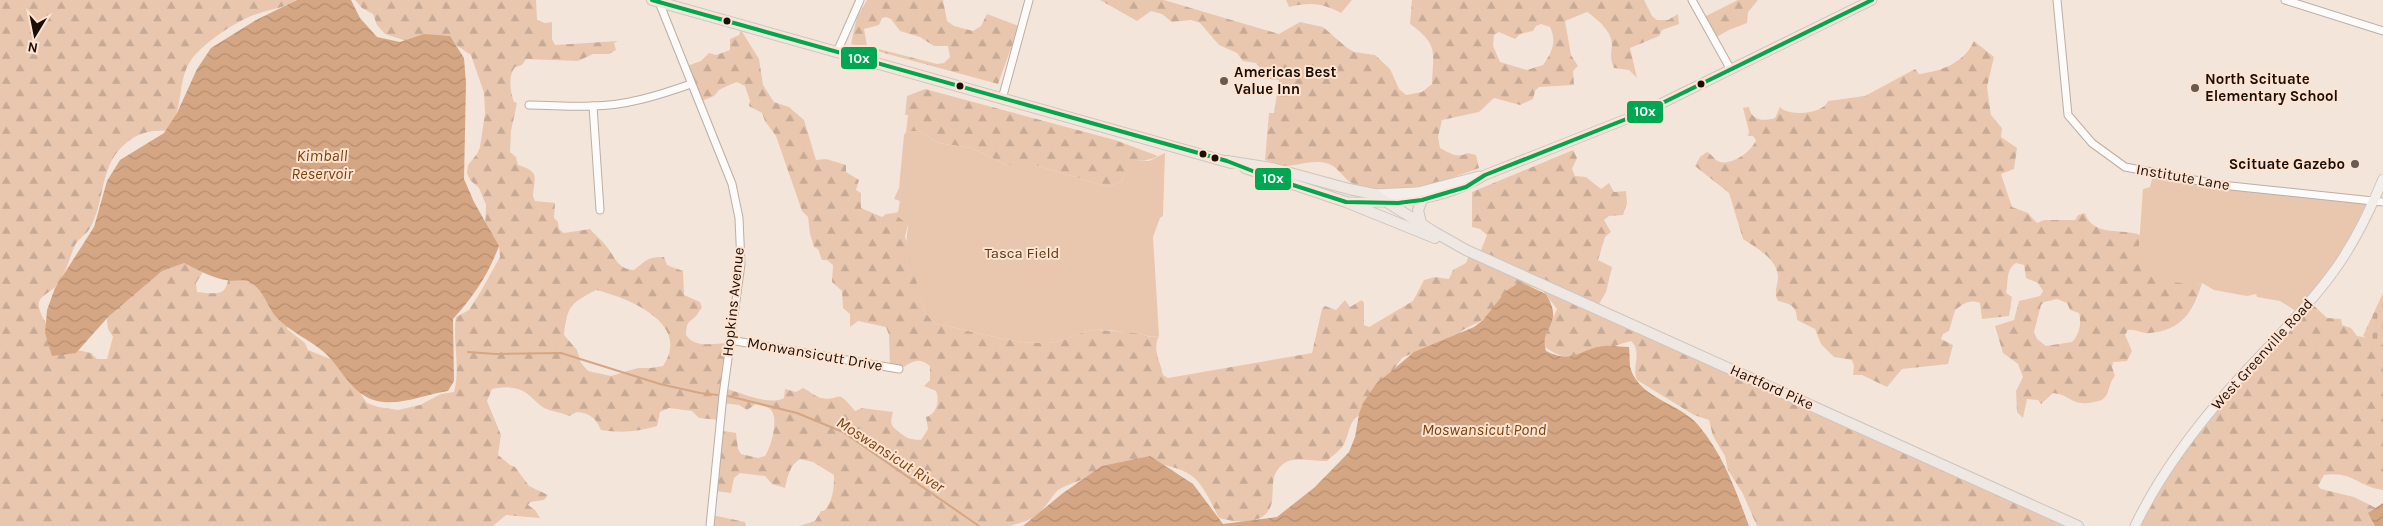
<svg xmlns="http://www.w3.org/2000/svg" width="2383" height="526" viewBox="0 0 2383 526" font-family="Karla,sans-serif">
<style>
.forest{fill:url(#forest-firs);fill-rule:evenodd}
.cemetery{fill:url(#cemetery-stones)}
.green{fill:#e9c7af}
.water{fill:url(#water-waves)}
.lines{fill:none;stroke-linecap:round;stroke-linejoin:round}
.stream{stroke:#d5a684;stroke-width:2}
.minor-casing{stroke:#bbaea5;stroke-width:9}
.major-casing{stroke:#cdc5c0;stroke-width:11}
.highway-casing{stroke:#cdc5c0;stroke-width:12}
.minor{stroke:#fdfbf9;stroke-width:7}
.major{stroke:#f4eeea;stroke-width:9}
.highway{stroke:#efe7e2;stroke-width:10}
.bus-1-casing{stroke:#fee3d0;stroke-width:8}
.bus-1{stroke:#00a651;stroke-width:4}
.bus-dot{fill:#1a0f07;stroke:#fee3d0;stroke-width:2}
.poi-dot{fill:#665a51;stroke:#fee3d0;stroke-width:2}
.labels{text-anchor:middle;stroke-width:4;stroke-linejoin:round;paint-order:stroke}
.poi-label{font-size:15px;font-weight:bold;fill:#1a0f07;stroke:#fee3d0;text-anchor:start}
.street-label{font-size:15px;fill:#1a0f07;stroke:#fee3d0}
.park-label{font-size:15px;fill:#603615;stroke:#fee3d0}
.water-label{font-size:16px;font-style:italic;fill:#7c420f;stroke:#fee3d0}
.line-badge{stroke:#fee3d0;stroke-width:2}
.badge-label{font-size:14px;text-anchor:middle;font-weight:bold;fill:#fff}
</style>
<defs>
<pattern id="forest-firs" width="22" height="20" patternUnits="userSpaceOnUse" patternTransform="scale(1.25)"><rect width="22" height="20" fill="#e9c7af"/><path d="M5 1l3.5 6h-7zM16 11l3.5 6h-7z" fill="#c7aa95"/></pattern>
<pattern id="cemetery-stones" width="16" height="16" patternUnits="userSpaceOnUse" patternTransform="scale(1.25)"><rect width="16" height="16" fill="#e9c7af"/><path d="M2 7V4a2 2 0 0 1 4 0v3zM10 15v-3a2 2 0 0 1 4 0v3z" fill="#c7aa95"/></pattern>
<pattern id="water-waves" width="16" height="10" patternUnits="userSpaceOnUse" patternTransform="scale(1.25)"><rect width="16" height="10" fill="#d5a684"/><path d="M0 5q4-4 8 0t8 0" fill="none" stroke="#b68e70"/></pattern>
</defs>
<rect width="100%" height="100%" fill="#f4e5da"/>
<g class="forest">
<path d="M0,0h296c-12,8 -25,9 -39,14 -18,5 -55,30 -66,46 -15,22 -6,51 -24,71 -20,-2 -35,4 -48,19 -19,21 -15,54 -29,78 -4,7 -11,10 -15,17 -6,14 -9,29 -19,41 -5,6 -15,9 -17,16 -3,10 16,34 21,44l31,7 6,6h10l6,-22 -5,-8 -1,-8 4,-31 57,-38 35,20 -7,11 1,9c27,3 30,3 33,-25l12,2 46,51 -1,9 18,14 3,7 30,12 29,41 11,4 20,3 22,-5 21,-11 13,-2c7,-25 -2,-50 2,-75l13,-7 12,-19 19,-34 -1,-11h-6l-8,-14 1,-27 -7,-17 -9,-8 -3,-7 1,-8 9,-11 3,-7 5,-34 -1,-20 -13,-38 -24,-16 -41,2 -21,-7 -8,-9 -4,-11 -11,-6 -7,-8h181l1,20 8,3 7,-1v17l3,6 63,-4 -4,2 2,7 -7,4h-16l-15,7 -52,-2 -4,6 -7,2c-7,9 -5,24 -1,35l3,1 -6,28 -1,21 6,5 2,8c23,7 16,12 15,31l2,5 20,2 -1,15 4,4 1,7 5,4 26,-4c5,6 13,12 17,18 9,12 11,22 27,23 13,-10 13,-13 30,-13l3,8 16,6 1,24 16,7 2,6c-3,2 -4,6 -6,8 -8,8 -9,4 -10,19 10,14 28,8 43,8l-5,45c18,5 45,18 60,10l1,-9 11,3 7,-4c7,3 11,8 18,10 22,4 13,-12 34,13l7,-3 31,4c-3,12 -3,13 6,20 9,7 9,7 22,8l7,-11 -2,-12c11,-3 14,-17 10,-26l-12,-5 6,-6v-14c-10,-8 -16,-6 -26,1l-14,-2 -1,-30 -3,-8 -28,-6 -8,6v-13l-7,-6 -1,-17 -10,-9 1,-17 -6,-5h-5l-4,-11 -4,-2 -4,-13 -2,-17 -6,-6 -26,-75 -11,-15 -3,-8 -13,-7 1,-5 -5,-15 -8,-4 -8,3 -10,5 -5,6 -15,6 -15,-35 17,-6 8,-8 7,2 14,-5v-11l9,-4 2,-5 18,29 4,26 11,17 15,5 15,13 12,40 10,-1 20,6v7l13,8 -3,10 5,3v15l21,9 4,-3 8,-1 14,11 -3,13 20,75 10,12c37,6 74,20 112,19 17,0 31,-12 48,-13 6,0 35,2 42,3 8,2 14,6 22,3 -7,14 1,24 4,39l5,3 144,-25 10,-44 3,-3 11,4 9,-10 5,7 12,-7 2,3v22l5,2 44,-26 11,-21 11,-3 14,2 4,-9 13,-7 5,-12 9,2 7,-18 -7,-6 -8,-2v-35l101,-42 4,8 -5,11 3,7 11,1 15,12 8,-6 5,9 12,-1 1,12 -4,12 -14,1 -5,4 7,12 -6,5 -7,23 14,7 -6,25 -8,14 484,220h-325l-14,-32 -15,-24 -3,-14 -12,-20 -4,-16 -15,-5 -57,-35c-6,-13 6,-28 -6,-39 -23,5 -45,22 -69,15 -7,-2 -15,-8 -21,-11l16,-36 -15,-19 -21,-6 -25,29 -35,18c-7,20 -42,17 -59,27l-40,56c-14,6 -12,19 -18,30 -3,6 -12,12 -17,17 -14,1 -34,-6 -45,4 -12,10 -8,23 -10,36 -4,25 -34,22 -53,17 -7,-13 -15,-33 -27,-42 -9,-7 -28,-12 -40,-13 -13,-2 -84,19 -95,28 -5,5 -9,13 -14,18 -9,11 -20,13 -33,17h-211l16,-5 6,-10h3c9,-10 10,-22 10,-36l-21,-13 -13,-3c-11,7 -12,17 -15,29l-13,-4 -7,-8 -25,-3 -6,5 -3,15 -17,-2 5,-61 17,3 2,16 3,5 17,4 7,-2c6,-9 14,-37 6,-46 -3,-4 -10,-4 -15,-6l-9,6 -8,-5 -16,-2 -3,17 -21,-2 -7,-7 -23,-3 -9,4 -3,14c-20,6 -36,7 -56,4 -6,-13 -10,-16 -24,-18l-8,4c-8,-4 -16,-4 -25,-8 -8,-5 -13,-13 -21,-17 -9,-5 -21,-4 -31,-2l-5,12 14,34 -3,20 12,10 5,2 14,19 19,9 -4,5 -14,2 -2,3 7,5 5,8 -34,-3 -13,11h-493zM596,290c32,8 96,33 67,76l-12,2h-13l-27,8 -23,-5 -7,-8 -4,-13 -13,-15c3,-29 7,-32 32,-45z"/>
<path d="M867,0h76l4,21 7,5 19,5 8,-5 6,-12 32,12 -21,58 -147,-40 6,-27zM886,17l5,2 9,12 20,6 14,9h14l2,11 -6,6 -7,1 -70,-18 -3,-17 15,-4 3,-7z"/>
<path d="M1100,0h64l115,34 21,-12 23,5 23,20 8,5 21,3 15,14 9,20 7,6 16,-3 10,-8c1,-33 7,-39 -22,-60l2,-24h232l8,16 5,4h11l10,-6 1,10 -17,6 -3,6 -29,12 7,30 -8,-8 -15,-2c-4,-9 -3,-13 -2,-23 0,-14 -15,-26 -25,-33l-22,9 6,34 7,11 -5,5 1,14 -35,2 -4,4 -2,8 -13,6 -26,-7 -15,14 -37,8 -4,17 2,11c10,5 17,11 27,5l9,2 3,13c-37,14 -84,30 -123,17 -11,-3 -17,-18 -27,-21 -15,-5 -28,1 -42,2 -7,0 -15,-4 -22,-6l4,-47h5l5,-33 -16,-2 -1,-8 -6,-7 -13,-2 -6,-8 -18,-8 -19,-22 -9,-3 -19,2 -10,-8 -11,-3 -14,10zM1541,24l9,3c7,15 2,25 -7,38l-16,5 -27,-8 -7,-16 1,-11 5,-3 16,7 5,-5 13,-3 3,-5z"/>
<path d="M1286,0h66l-11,13c-18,-10 -32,-11 -52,-6z"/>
<polygon points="1738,0 1758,0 1748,12 1747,23 1729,30 1713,39 1702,18"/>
<path d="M1974,41l20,16 -7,30 4,28 11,13 -1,9 16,11 -3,21 -13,5 11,33 16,6 9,10 7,-3h31l3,-5 7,-2c7,24 38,15 55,22 9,3 46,41 56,50l6,-2c-9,29 -20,47 -52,50 -8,1 -14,-4 -22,-3l-3,5 7,16 -5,10 -14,1 -1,5 3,9c-6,6 -5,15 -10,21 -3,4 -7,4 -11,5 -23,5 -22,-7 -41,-9l-12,11 -3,-4 -11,-1 -4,19 -6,-6 -1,-21 7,-14 -5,-13 -15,-11 -8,-27 19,-6 5,-19 21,-5 3,-5 -5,-8 -12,-5 -2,-13 -8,-2c-11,7 -7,19 -10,30l6,4 -3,19 -27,3 -2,-16c-12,-4 -16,1 -25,7l-6,21 -6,3 -2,5 12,6 -5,19 -46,5 -15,18 -25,-12h-9l1,-9 -2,-6 -18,-3 -13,-13 -6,-15 -18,-9c0,-14 -6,-16 -19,-19 -5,-9 0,-15 0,-24 -1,-19 -22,-29 -35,-38l-14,-46 -34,-27 5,-9 7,-5c5,2 7,8 13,10 13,3 32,-11 36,-22l-3,-4h-5l1,-5 -6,-23 6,-1c2,13 14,15 26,11l5,-11c9,10 43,7 48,-6l37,-5 50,-27 4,5c23,-3 45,-11 55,-33zM2057,299l10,4 3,7 9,3c3,10 0,22 -7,29l-26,4 -9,-7 -3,-7 7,-27 3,-3z"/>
<path d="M925,89l190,51 43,16c-23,12 -26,-8 -36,25l-14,6 -73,-22h-29l-34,-17 -34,-5 -19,-12 -13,1 2,-17h-3l2,-19z"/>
<path d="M2310,302l17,16 14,1 1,6 9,3 6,8 26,4v150c-25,-3 -30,-19 -59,-15l-6,11 3,3 33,8 24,12 5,17h-247l38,-70z"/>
<polygon points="712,515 745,522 746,526 709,526"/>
</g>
<polygon class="cemetery" points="2383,293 2383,345 2363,336"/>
<g class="green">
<path d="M915,131h4l19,12 34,5 34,17h29l73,22 14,-6 5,-17 6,-4 16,1 16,-8 -2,63 -3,2 -7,19 6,99c-9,3 -17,-3 -26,-3 -12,-1 -26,-4 -38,-3 -17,1 -31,13 -48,13 -38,1 -75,-13 -112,-19l-10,-12 -19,-68 2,-19 -14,-12 4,-1 2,-11 -6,-2 5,-11 5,-53 2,-3z"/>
<polygon points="2154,171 2234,184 2373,202 2354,240 2299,313 2280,301 2257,297 2256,294 2247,296 2214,290 2202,283 2196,285 2158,280 2141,271 2138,259 2143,189 2150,187"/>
</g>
<g class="water">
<path d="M297,0h54l9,18 17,19 23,5 24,-8 26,2 14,22 2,25 -2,96 10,23 25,44c-11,29 -25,50 -46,73l1,62 -6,10c-28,4 -61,22 -88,2 -14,-11 -22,-28 -35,-40 -15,-13 -36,-22 -49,-36 -10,-12 -12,-28 -28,-36 -6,-2 -16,1 -22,-1 -15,-2 -29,-11 -42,-17l-22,8 -53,45 -33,37 -24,3 -7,-23 2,-23 8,-22 39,-61 13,-46 13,-21 44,-27 13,-20 20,-44 14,-21 45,-28z"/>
<path d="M1520,282l26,12c4,7 8,15 7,23 -3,15 -12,17 -7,34 29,14 32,-2 58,-5 8,-1 17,1 25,1 1,7 0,17 2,23 10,29 51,34 68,56 25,30 37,65 50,100h-726l40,-33 39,-27 48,-10 43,28 30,40 54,-7 38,-30 34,-35 6,-15 4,-23 4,-11 13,-19 38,-32 60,-25 9,-7 23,-29z"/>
<polygon points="2383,503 2383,526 2375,526 2368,513"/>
</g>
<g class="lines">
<g class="stream">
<polyline points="468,352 496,354 561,353 660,384 700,393 718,395"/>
<polyline points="728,396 797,413 843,432 979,526"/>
</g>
<g class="minor-casing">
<g id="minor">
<polyline points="1692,0 1731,70"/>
<polyline points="2057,0 2068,115 2092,143 2125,167 2221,185 2383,202"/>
<polyline points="2285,0 2383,31"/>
<polyline points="659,2 732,184 739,218 741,264 723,395 710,526"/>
<polyline points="837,52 860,0"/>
<polyline points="1002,99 1029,0"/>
<path d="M529,105c21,0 42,2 63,1 33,0 68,-11 99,-22"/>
<polyline points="593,106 600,210"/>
<polyline points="730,340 899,369"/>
</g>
</g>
<g class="major-casing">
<g id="major">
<polyline points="1374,194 1418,192 1479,176"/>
<path d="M1348,202c50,1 93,0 137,-27l159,-63 228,-112"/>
<path d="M2135,526c24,-50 56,-93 92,-134 34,-39 73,-75 104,-117 22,-29 38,-62 52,-96"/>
</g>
</g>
<g class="highway-casing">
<g id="highway">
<polyline points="652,0 1231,163"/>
<polyline points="1227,161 1272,168 1349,189 1374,194 1436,233 1466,250 2078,526"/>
<polyline points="1245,168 1346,202 1435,238"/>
<polyline points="1421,223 1418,210 1422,200"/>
</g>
</g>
<use href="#minor" class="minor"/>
<use href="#major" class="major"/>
<use href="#highway" class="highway"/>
<g class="bus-1-casing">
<polyline id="bus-1" points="652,0 1227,161 1268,177 1346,202 1398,203 1422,200 1466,187 1485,175 1644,112 1872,0"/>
</g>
<use href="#bus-1" class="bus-1"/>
</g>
<g class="bus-dot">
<circle cx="727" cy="21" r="4.5"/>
<circle cx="1701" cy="84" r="4.5"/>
<circle cx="960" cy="86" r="4.5"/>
<circle cx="1203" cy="154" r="4.5"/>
<circle cx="1215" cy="158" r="4.5"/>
</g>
<g class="poi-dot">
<circle cx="1224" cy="81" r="5"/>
<circle cx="2195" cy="88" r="5"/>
<circle cx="2355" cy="164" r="5"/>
</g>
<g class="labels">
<g class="poi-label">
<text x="1234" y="77">Americas Best<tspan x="1234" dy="17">Value Inn</tspan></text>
<text x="2205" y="84">North Scituate<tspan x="2205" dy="17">Elementary School</tspan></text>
<text x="2345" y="169" text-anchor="end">Scituate Gazebo</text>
</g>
<g class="street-label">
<text transform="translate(2183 177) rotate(10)" y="5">Institute Lane</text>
<text transform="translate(733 302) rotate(-84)" y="5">Hopkins Avenue</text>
<text transform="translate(815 354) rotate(10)" y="5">Monwansicutt Drive</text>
<text transform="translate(2262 354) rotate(-48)" y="5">West Greenville Road</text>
<text transform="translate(1772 387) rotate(24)" y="5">Hartford Pike</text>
</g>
<g class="park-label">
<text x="1022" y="258">Tasca Field</text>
</g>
<g class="water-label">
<text x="322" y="161">Kimball<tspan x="322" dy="18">Reservoir</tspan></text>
<text x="1484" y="435">Moswansicut Pond</text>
<text transform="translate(891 454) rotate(33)" y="6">Moswansicut River</text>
</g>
</g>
<g class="line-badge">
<rect x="840" y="46" width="38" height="24" rx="5" fill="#00a651"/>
<rect x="1626" y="100" width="38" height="24" rx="5" fill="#00a651"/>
<rect x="1254" y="167" width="38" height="24" rx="5" fill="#00a651"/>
</g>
<g class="badge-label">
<text x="859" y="63">10x</text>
<text x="1645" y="116">10x</text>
<text x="1273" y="183">10x</text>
</g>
<g transform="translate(35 35) rotate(190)" stroke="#fee3d0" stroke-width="4" paint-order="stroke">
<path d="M0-4L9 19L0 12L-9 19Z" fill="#1a0f07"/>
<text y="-8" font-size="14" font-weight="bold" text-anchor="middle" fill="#1a0f07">N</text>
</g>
</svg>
